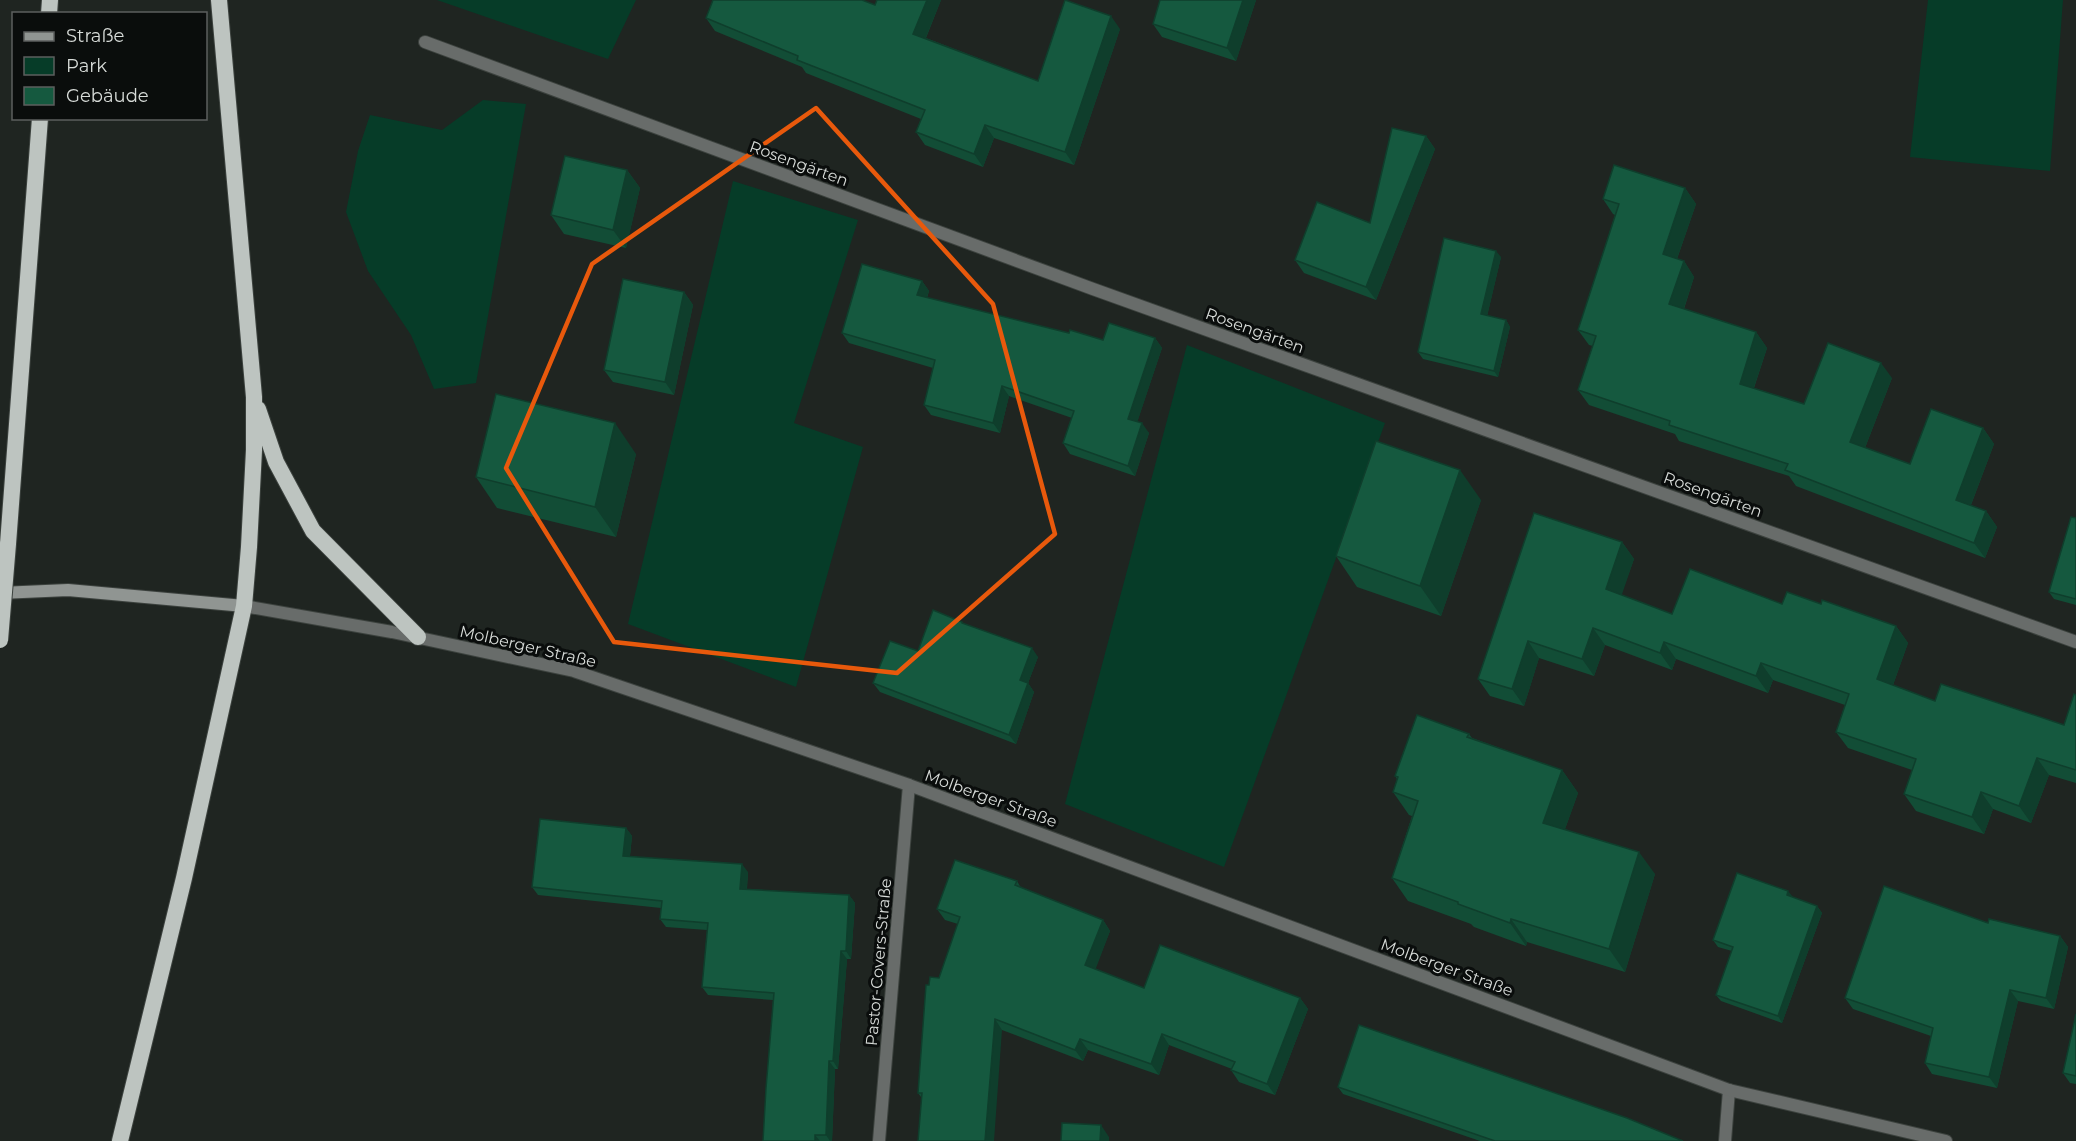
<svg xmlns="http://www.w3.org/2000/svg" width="2076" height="1141" viewBox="0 0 2076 1141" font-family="Montserrat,sans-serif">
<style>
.green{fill:#063c28}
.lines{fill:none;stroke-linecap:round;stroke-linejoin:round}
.minor-casing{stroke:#3c423e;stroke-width:14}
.tertiary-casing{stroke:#3c423e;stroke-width:14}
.secondary-casing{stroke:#3c423e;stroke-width:14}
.trunk-casing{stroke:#3c423e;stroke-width:18}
.minor{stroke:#686c6a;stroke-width:12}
.tertiary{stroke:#686c6a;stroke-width:12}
.secondary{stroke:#909592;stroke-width:12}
.trunk{stroke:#bdc4c0;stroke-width:16}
.trunk-bridge-casing{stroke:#3c423e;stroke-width:18;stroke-linecap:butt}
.trunk-bridge{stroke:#bdc4c0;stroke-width:16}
.wall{fill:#124d36}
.shaded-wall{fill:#0f3e2c}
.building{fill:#15593f;stroke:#0f3e2c;stroke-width:1.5}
.marked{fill:none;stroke:#e8590c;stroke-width:4.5;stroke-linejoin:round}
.labels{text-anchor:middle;stroke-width:6;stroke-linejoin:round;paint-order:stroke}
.street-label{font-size:16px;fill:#d7dbd8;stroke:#0a0d0c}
</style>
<rect width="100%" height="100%" fill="#1f2521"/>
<g class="green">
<polygon points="437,0 636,0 608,59"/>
<polygon points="1928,0 2063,0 2050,171 1910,157"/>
<polygon points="483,100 526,104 476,383 434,389 411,335 368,271 346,212 358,151 370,115 442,130"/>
<polygon points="733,181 858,220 794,423 863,447 796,687 628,624"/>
<polygon points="1187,345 1385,423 1224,867 1065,804"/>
</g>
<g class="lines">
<g class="minor-casing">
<g id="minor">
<polyline points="425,42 1093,289 2076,642"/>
<polyline points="879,1141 909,785"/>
<polyline points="1725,1141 1729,1090"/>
</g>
</g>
<g class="tertiary-casing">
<polyline id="tertiary" points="244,606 392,632 574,671 909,785 1729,1090 1946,1141"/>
</g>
<g class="secondary-casing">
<polyline id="secondary" points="0,593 68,590 244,606"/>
</g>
<g class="trunk-casing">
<g id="trunk">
<polyline points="49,14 50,0"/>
<polyline points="258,409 276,462 313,531 418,637"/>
<polyline points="8,544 40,118"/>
<polyline points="120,1141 184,878 244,606 249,547 254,450 254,397 219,0"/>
</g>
</g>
<use href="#minor" class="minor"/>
<use href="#tertiary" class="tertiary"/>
<use href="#secondary" class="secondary"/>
<use href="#trunk" class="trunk"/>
<g class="trunk-bridge-casing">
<polyline id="trunk-bridge" points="0,640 8,544"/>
</g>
<use href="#trunk-bridge" class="trunk-bridge"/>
</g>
<g class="wall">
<polygon points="877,0 941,0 926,38 1038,81 1120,29 1074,165 994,138 983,167 925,145 916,132 921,119 806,73 802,67 715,31 706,18 875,5"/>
<polygon points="1160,0 1256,0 1236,61 1162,37 1153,24"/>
<polygon points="1426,136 1435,149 1376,300 1304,273 1295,260 1370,223"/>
<polygon points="627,170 640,188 626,248 564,234 551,215"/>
<polygon points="1685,188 1696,204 1677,259 1684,261 1694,277 1684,309 1756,332 1767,348 1754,388 1804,404 1892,378 1865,448 1910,464 1983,428 1994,444 1971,505 1986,511 1997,527 1985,558 1796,486 1789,476 1679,441 1675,434 1589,405 1578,390 1593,346 1589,345 1578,330 1615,215 1613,214 1603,199"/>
<polygon points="1501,257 1487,316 1506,320 1510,327 1498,377 1423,359 1418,352"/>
<polygon points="922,281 929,291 927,298 1069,333 1103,340 1155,338 1162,348 1137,422 1149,433 1135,476 1070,454 1063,443 1072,418 1009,396 1000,433 931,415 924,405 933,368 849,343 842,333"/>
<polygon points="684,292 693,305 674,395 613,382 604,370"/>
<polygon points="636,454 616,537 497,508 476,477"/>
<polygon points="1481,500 1441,616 1357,587 1336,556"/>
<polygon points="2076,518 2076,605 2054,599 2049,592"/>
<polygon points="1622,542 1634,559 1621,595 1672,614 1782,604 1821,604 1896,626 1908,643 1893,685 1935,701 2064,725 2076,695 2076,783 2049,775 2031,823 1993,809 1984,834 1916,811 1904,794 1912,770 1848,748 1836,732 1845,705 1773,680 1768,693 1676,659 1672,670 1605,645 1594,676 1539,658 1524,706 1490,696 1478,679"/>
<polygon points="962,622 964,624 1038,657 1028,683 1034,692 1016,744 880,692 873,683 918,651"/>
<polygon points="1469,734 1472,738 1562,770 1578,793 1565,829 1655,874 1625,972 1527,942 1526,946 1474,927 1471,924 1408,901 1392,878 1412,816 1409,815 1393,792 1397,779 1395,776"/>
<polygon points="626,828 632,836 630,856 748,872 747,889 849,895 855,903 851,959 847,959 838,1069 835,1069 832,1141 763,1141 773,1000 708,995 702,987 707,930 666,927 660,919 661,908 538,895 532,887"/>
<polygon points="1017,881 1021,888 1103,920 1110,931 1095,969 1144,988 1300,998 1308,1009 1275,1095 1239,1082 1231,1070 1232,1069 1169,1045 1159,1075 1088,1050 1083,1061 1002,1030 921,1097 918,1093 929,985 939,978 958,924 945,920 937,909"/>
<polygon points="1793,898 1817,906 1822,913 1782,1023 1721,1001 1716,995 1732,951 1718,947 1713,940"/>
<polygon points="1988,923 2060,936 2068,947 2054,1009 2018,1001 1997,1088 1932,1074 1925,1063 1931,1036 1853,1009 1845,998"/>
<polygon points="2076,1014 2076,1084 2070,1083 2063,1073"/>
<polygon points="1338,1087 1683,1141 1480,1141 1343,1094"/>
</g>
<g class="shaded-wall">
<polygon points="927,0 941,0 922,47 913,34"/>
<polygon points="1243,0 1256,0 1236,61 1227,48"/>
<polygon points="1111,16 1120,29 1074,165 1065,152"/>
<polygon points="985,125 994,138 983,167 974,154"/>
<polygon points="1426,136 1435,149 1376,300 1366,287"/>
<polygon points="627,170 640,188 626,248 613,230"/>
<polygon points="1685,188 1696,204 1673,270 1663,254"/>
<polygon points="1496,251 1501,257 1486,321 1481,314"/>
<polygon points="1684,261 1694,277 1680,320 1669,304"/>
<polygon points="922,281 929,291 924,305 917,295"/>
<polygon points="684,292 693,305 674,395 665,382"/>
<polygon points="1506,320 1510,327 1498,377 1494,371"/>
<polygon points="1756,332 1767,348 1750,399 1740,384"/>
<polygon points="1155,338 1162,348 1135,429 1128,419"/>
<polygon points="1881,363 1892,378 1861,458 1850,442"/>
<polygon points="1002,386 1009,396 1000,433 993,423"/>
<polygon points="615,423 636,454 616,537 595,507"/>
<polygon points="1142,423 1149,433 1135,476 1128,466"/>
<polygon points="1983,428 1994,444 1967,515 1956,500"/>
<polygon points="1460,470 1481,500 1441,616 1420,586"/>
<polygon points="1986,511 1997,527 1985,558 1974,543"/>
<polygon points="1622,542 1634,559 1618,606 1606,589"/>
<polygon points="1896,626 1908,643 1889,696 1877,679"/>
<polygon points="1593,628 1605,645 1594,676 1582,659"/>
<polygon points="1528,641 1539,658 1524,706 1512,689"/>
<polygon points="1664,642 1676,659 1672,670 1660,653"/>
<polygon points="1032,648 1038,657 1028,683 1034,692 1016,744 1009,735 1020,680"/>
<polygon points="1761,663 1773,680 1768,693 1756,676"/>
<polygon points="2037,758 2049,775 2031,823 2019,806"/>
<polygon points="1562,770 1578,793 1559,846 1543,823"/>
<polygon points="1981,792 1993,809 1984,834 1972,817"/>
<polygon points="626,828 632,836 629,864 623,856"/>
<polygon points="1639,852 1655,874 1625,972 1609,949"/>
<polygon points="742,864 748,872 746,897 740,889"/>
<polygon points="1788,891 1793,897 1787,895"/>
<polygon points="849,895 855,903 851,959 846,951"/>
<polygon points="1817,906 1822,913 1782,1023 1778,1016"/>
<polygon points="1511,919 1527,942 1526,946 1510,923"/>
<polygon points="1103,920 1110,931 1093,976 1085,965"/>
<polygon points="2060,936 2068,947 2054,1009 2046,998"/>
<polygon points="841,951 847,959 838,1069 833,1061"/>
<polygon points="2010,990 2018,1001 1997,1088 1989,1077"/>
<polygon points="1300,998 1308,1009 1275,1095 1267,1084"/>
<polygon points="995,1019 1002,1030 994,1141 985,1141"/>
<polygon points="1162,1034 1169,1045 1159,1075 1151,1064"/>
<polygon points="1080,1039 1088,1050 1083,1061 1075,1050"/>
<polygon points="829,1061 835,1069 832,1141 830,1141 826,1135"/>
<polygon points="1101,1125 1109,1137 1109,1141 1100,1141"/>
<polygon points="815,1135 820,1141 815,1141"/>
</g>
<g class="building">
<polygon points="713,0 862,0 875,5 877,0 927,0 913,34 1038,81 1065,0 1111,16 1065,152 985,125 974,154 916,132 925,110 797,60 798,56 706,18"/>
<polygon points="1160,0 1243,0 1227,48 1153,24"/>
<polygon points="1392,128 1426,136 1366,287 1295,260 1317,202 1370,223"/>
<polygon points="565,156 627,170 613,230 551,215"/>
<polygon points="1614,165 1685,188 1663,254 1684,261 1669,304 1756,332 1740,384 1804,404 1828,343 1881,363 1850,442 1910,464 1931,409 1983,428 1956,500 1986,511 1974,543 1785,470 1788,464 1669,425 1670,421 1578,390 1596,336 1578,330 1619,204 1603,199"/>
<polygon points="1444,238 1496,251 1481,314 1506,320 1494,371 1418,352"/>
<polygon points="862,264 922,281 917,295 1069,333 1070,330 1103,340 1109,323 1155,338 1128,419 1142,423 1128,466 1063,443 1074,411 1002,386 993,423 924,405 935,360 842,333"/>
<polygon points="623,279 684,292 665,382 604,370"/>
<polygon points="496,394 615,423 595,507 476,477"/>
<polygon points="1376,441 1460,470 1420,586 1336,556"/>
<polygon points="1534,513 1622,542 1606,589 1672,614 1690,569 1782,604 1787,592 1821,604 1822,600 1896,626 1877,679 1935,701 1941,684 2064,725 2074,694 2076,695 2076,770 2037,758 2019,806 1981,792 1972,817 1904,794 1916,759 1836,732 1849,694 1761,663 1756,676 1664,642 1660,653 1593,628 1582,659 1528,641 1512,689 1478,679"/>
<polygon points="2071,517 2076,518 2076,599 2049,592"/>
<polygon points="933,610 962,622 962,623 1032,648 1020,680 1028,683 1009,735 873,683 890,641 918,651"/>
<polygon points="1417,715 1469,734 1467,737 1562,770 1543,823 1639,852 1609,949 1511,919 1510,923 1458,904 1458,902 1392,878 1418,801 1393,792 1398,777 1395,776"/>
<polygon points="540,819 626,828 623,856 742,864 740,889 849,895 846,951 841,951 833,1061 829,1061 826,1135 815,1135 815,1141 763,1141 766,1088 774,993 702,987 708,923 660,919 662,901 532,887"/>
<polygon points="955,860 1017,881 1015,885 1103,920 1085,965 1144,988 1160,945 1300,998 1267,1084 1231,1070 1235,1062 1162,1034 1151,1064 1080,1039 1075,1050 995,1019 985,1141 918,1141 922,1093 918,1093 926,985 929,985 930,977 939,978 960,917 937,909"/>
<polygon points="1737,873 1788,891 1787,895 1817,906 1778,1016 1716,995 1733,947 1713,940"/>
<polygon points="1884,886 1988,923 1989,919 2060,936 2046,998 2010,990 1989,1077 1925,1063 1933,1028 1845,998"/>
<polygon points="2076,1014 2076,1076 2063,1073"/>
<polygon points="1359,1025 1627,1118 1683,1141 1495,1141 1338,1087"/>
<polygon points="1062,1123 1101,1125 1100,1141 1061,1141"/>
</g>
<path class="marked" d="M816,108l177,196 62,230 -158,139 -283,-31 -108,-174 86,-204z"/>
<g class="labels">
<g class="street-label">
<text transform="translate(799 163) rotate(20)" y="6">Rosengärten</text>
<text transform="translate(1255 330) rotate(20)" y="6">Rosengärten</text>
<text transform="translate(1713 494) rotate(20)" y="6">Rosengärten</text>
<text transform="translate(528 646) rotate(13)" y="6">Molberger Straße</text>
<text transform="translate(991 798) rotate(20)" y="6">Molberger Straße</text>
<text transform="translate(878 962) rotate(-85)" y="6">Pastor-Covers-Straße</text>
<text transform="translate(1447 967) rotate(20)" y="6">Molberger Straße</text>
</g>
</g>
<rect x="12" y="12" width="195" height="108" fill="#0a0d0c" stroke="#5c5f5e" stroke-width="1.5"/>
<rect x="24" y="32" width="30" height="9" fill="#909592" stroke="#5c5f5e" stroke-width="1.5"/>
<text x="66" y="42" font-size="18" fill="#d7dbd8">Straße</text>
<rect x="24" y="57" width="30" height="18" fill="#063c28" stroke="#5c5f5e" stroke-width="1.5"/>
<text x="66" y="72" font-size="18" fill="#d7dbd8">Park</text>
<rect x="24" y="87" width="30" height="18" fill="#15593f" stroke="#5c5f5e" stroke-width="1.5"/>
<text x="66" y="102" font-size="18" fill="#d7dbd8">Gebäude</text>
</svg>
